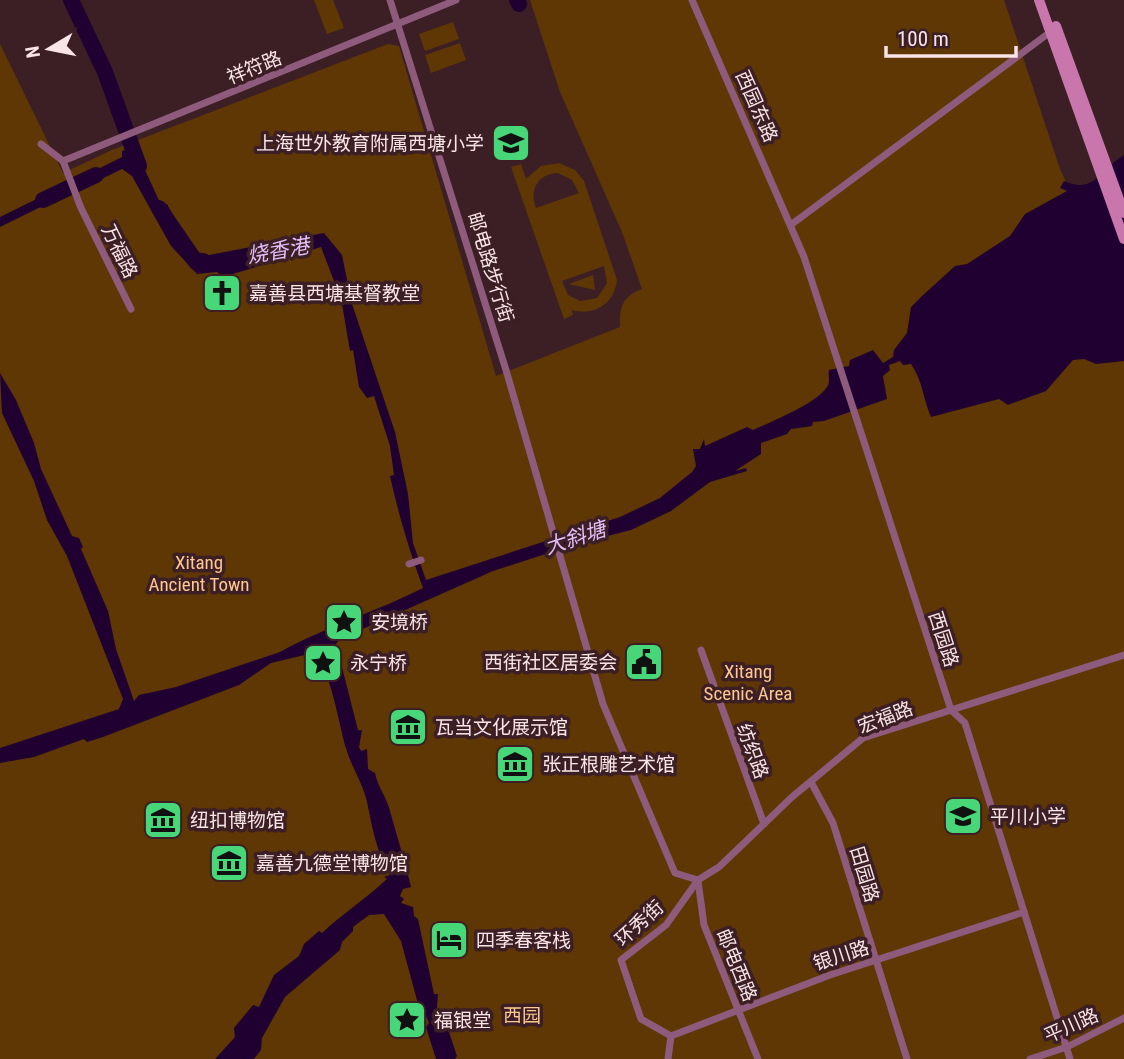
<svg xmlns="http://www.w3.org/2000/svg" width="1124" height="1059" viewBox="0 0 1124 1059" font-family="'Roboto Condensed','Noto Sans SC',sans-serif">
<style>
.green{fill:#5e3705;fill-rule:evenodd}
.water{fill:#200030}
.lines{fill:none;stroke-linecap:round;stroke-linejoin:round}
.river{stroke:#200030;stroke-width:16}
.street{stroke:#8f5b7d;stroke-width:7}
.secondary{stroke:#c976ad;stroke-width:10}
.labels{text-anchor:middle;stroke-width:7;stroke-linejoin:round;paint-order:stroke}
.street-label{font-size:19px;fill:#f9e4e7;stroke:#3b1f24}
.poi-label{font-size:19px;fill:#f9e4e7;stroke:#3b1f24;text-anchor:start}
.park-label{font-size:19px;fill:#fdc892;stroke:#3b1f24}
.water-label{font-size:21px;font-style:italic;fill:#e2bdf9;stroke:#3b1f24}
</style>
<rect width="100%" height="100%" fill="#3b1f24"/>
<g class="green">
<polygon points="314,0 333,0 344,28 327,34"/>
<path d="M530,0h474l56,169 64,137v753h-1124v-1015l63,129 49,-23 276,-106 11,2 97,330 124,-49c-1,-20 3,-31 22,-38l-20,-57 -62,-140z"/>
<polygon points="453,22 459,39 425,51 419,34"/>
<polygon points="460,43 466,60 431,73 425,55"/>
<path d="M559,163l16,7 9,11 33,99c-3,24 -22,36 -45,30l1,5 -9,4 -53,-152 10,-3 5,15 15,-13zM558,173l14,7 7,13 -43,15c-7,-19 2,-34 22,-35zM604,266l3,17 -10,15 -17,3 -12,-6 -6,-14z"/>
<polygon points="593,275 595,290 569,284"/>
</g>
<g class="water">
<path d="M134,146l28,61 5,-3 9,17 -7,5 17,23 23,6 115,-22 18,22 10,49 43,128 13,62 5,49 13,37 194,-63 40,-19 32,-26 4,-6 -3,-17h7l4,-10 1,7 42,-19 6,3c15,-7 68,-28 75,-45 2,-4 0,-10 1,-15l20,-4 1,-6 23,-10 10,13 10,-6 1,-7 13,-17 4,-26 11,-11 33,-30 12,-2 43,-28 15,-22 42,-23 -7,-3 4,-7c30,14 37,-12 60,-26v206l-28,3 -12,-5 -11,1 -27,31 -38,14 -9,-6 -68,18c-8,-18 -8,-36 -20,-53l-8,1 -3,-4 -11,4 1,5 -7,6 4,23 -63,22 -11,1 -1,4 -21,3 -4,5 -26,9v11l-26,17 11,-3 1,3 -37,11 -39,29 -40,19 -58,15 -80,26 -153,68 -4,5 22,86h4l-3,17 2,4 6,-2 1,20 7,4c3,15 11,22 15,38 7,26 15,50 21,76l-8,2 -3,7 4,3 -3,4 12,4 1,9 4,3 16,75h4l-1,13 7,22h4l9,27 -2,3h-19l-10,-32 3,-4 -3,-7 -5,-1 -20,-74 -17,-27 -15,1 -16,12v4l-11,11 -2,8 -55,47 -23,41 -1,12 -7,9h-39l20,-22 -1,-9 19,-23 6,2 15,-32 25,-19 5,-12 15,-13 3,2c21,-20 44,-34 65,-54l-3,-2 6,-2c-15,-26 -18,-51 -23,-73 -3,-16 -16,-36 -21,-54 -6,-19 -17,-87 -33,-95l-42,10 -32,22 -136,52 -16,5 -3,-3 -50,18 -34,6v-15l119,-39 4,-10 -56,-143 -20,-36 -13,-39 -32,-68 -2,-40 16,27 18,43 7,26 31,67 7,2 4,9 -2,2 27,62 8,38 18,52 5,-6 37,-8 104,-35c43,-24 100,-42 143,-64 -15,-42 -24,-72 -33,-112l4,-1 -4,-29 -16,-50 -7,2 -8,-11 -6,-37 -3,1 -10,-59 -2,-5 -6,-2 2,-4 -13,-34 -98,30 -6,-5 -20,2 -26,-28 -39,-70 -10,-7 -41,20 -5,-9 46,-23v-6z"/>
<polygon points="61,187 65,195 0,227 0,217"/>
</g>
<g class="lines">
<g class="river">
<polyline points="71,0 105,72 139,166"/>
<polyline points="517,0 519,4"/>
<polyline points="43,200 96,175"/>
<polyline points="159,208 196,262 203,261"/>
</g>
<g class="street">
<polyline points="390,0 506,370 603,704 675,873 698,880"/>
<polyline points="692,0 804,257 951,710 965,723 1070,1059"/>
<polyline points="41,144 63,161 81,208 131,309"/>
<polyline points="63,161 456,0"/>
<polyline points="792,224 1053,30"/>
<polyline points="409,564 421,560"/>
<polyline points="701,650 764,824"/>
<polyline points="811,782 833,823 907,1059"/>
<polyline points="698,881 704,925 758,1059"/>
<polyline points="671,1036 830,975 1024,912"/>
<polyline points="668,1059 671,1036 641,1019 621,960 666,925 698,880 719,867 792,797 863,738 1124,655"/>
<polyline points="1030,1059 1067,1047 1124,1018"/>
</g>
<g class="secondary">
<polyline points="1039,0 1124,239"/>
<polyline points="1056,26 1124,213"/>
</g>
</g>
<defs>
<g id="school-square" transform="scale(2.0125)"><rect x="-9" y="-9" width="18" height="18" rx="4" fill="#47d779" stroke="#3b1f24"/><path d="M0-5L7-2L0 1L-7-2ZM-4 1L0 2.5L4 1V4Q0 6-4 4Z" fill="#111"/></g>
<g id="church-square" transform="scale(2.0125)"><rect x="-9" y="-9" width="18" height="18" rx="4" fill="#47d779" stroke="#3b1f24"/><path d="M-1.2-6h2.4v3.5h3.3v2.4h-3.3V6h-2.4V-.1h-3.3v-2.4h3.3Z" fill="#111"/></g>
<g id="sight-square" transform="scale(2.0125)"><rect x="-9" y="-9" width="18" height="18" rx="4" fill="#47d779" stroke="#3b1f24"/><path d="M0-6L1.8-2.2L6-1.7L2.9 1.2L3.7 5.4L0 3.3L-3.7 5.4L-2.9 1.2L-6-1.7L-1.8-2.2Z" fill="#111"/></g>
<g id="civic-square" transform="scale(2.0125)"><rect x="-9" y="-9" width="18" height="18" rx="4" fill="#47d779" stroke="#3b1f24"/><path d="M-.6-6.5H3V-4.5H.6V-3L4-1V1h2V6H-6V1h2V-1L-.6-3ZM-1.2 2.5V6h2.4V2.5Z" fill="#111"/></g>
<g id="museum-square" transform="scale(2.0125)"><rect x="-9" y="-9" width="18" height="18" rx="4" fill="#47d779" stroke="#3b1f24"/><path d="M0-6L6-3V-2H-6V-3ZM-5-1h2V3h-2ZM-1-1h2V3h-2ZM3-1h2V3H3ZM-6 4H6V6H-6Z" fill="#111"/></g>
<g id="hotel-square" transform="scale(2.0125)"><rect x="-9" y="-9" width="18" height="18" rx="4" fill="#47d779" stroke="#3b1f24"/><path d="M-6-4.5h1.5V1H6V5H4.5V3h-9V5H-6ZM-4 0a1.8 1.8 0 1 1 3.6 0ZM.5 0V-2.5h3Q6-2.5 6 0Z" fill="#111"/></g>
</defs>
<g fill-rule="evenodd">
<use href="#school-square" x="511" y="143"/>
<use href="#church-square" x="222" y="293"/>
<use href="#sight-square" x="344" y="622"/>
<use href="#civic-square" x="644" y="662"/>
<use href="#sight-square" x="323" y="663"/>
<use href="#museum-square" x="408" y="727"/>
<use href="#museum-square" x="515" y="764"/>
<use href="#school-square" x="963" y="816"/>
<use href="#museum-square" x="163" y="820"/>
<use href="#museum-square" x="229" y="863"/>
<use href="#hotel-square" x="449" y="940"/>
<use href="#sight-square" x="407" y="1020"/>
</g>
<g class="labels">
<g class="street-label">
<text transform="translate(254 67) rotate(-22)" y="7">祥符路</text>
<text transform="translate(757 106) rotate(66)" y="7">西园东路</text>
<text transform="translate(120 251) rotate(64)" y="7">万福路</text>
<text transform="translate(491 267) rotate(73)" y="7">邮电路步行街</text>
<text transform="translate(944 639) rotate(72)" y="7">西园路</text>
<text transform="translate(885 717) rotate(-21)" y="7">宏福路</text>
<text transform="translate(753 751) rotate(70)" y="7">纺织路</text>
<text transform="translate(865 874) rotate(73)" y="7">田园路</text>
<text transform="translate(639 923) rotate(-42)" y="7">环秀街</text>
<text transform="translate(841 955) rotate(-18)" y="7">银川路</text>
<text transform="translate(737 965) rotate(68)" y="7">邮电西路</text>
<text transform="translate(1071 1025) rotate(-24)" y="7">平川路</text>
</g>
<g class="poi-label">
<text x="484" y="150" text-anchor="end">上海世外教育附属西塘小学</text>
<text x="249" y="300">嘉善县西塘基督教堂</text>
<text x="371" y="629">安境桥</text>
<text x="617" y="669" text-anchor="end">西街社区居委会</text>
<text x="350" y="670">永宁桥</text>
<text x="435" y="734">瓦当文化展示馆</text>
<text x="542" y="771">张正根雕艺术馆</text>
<text x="990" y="823">平川小学</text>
<text x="190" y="827">纽扣博物馆</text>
<text x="256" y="870">嘉善九德堂博物馆</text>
<text x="476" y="947">四季春客栈</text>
<text x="434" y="1027">福银堂</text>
</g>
<g class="park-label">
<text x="199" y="569">Xitang<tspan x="199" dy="22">Ancient Town</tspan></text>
<text x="748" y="678">Xitang<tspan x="748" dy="22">Scenic Area</tspan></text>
<text x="522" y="1022">西园</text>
</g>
<g class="water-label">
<text transform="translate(278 251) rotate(-10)" y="7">烧香港</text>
<text transform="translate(575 538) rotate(-18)" y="7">大斜塘</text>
</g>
</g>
<g transform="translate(49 49) rotate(260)" stroke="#3b1f24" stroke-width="5" paint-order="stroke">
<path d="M0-5L12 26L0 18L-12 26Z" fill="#f9e4e7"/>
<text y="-10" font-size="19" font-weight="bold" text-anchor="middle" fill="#f9e4e7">N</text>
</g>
<path d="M886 46v10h130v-10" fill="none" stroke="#f9e4e7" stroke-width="3.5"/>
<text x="897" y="46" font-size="21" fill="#f9e4e7" stroke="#3b1f24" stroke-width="5" paint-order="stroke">100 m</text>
</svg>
